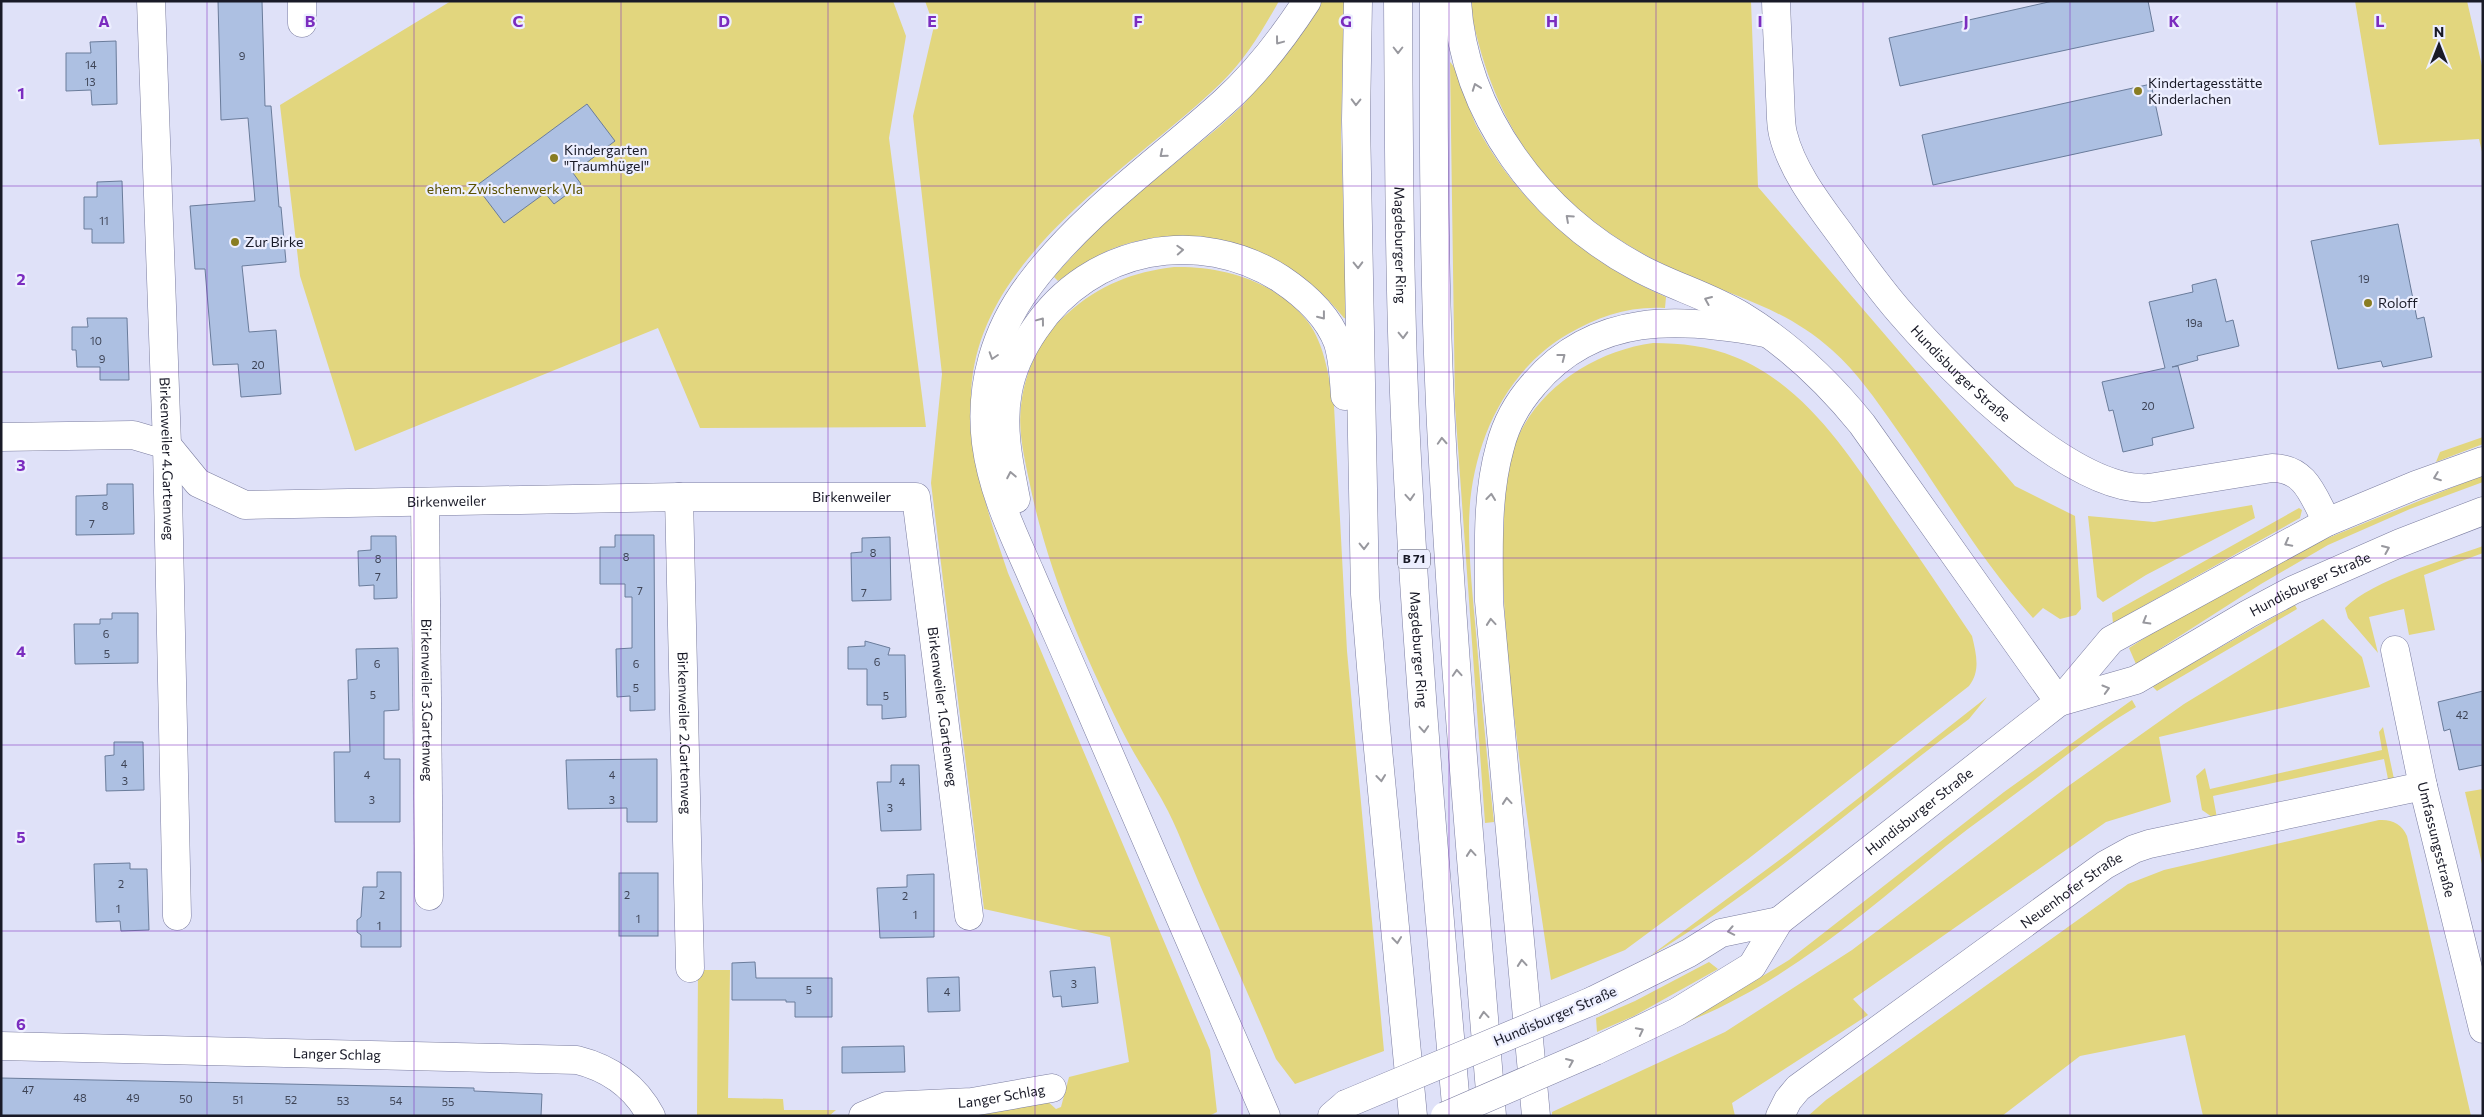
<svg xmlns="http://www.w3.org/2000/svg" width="2484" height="1117" viewBox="0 0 2484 1117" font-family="Commissioner,sans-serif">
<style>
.green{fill:#e2d67e}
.building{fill:#adc0e2;stroke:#6a7c9b}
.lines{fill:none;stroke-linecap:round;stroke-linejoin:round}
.minor-casing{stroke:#7b7da0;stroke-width:29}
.major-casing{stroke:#7b7da0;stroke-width:29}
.highway-casing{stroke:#7b7da0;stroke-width:29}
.minor{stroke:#fff;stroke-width:28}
.major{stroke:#fff;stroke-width:28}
.highway{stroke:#fff;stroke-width:28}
.major-bridge-casing{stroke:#7b7da0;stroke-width:29;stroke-linecap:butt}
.major-bridge{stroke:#fff;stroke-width:28}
.oneway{stroke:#98989e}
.grid{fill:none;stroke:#7b2cbf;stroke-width:1;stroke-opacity:0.55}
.poi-dot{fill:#897d23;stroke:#edefff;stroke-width:2}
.labels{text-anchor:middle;stroke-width:4.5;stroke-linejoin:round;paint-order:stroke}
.number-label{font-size:11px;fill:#3e4456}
.shield{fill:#edefff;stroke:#595a68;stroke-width:1}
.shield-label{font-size:12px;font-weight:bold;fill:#191a27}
.poi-label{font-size:14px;fill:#191a27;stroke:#edefff;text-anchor:start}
.park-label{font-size:14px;fill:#5a5100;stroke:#edefff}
.street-label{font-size:14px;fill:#191a27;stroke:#edefff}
.grid-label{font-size:16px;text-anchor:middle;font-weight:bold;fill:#7b2cbf;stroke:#edefff;stroke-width:4.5;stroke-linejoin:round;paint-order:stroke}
</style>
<rect width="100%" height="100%" fill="#dfe1f8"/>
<g class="green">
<polygon points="451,1 893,1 906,36 889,138 926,427 700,428 658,328 355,451 300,276 280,105"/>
<path d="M925,1h354c-17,30 -34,59 -59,83 -89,86 -249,175 -249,316 0,64 17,114 37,173l202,477 7,62 -8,4h-296l132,-17 11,10 5,-2 8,-30 60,-15 -19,-125 -126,-28 -53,-426 11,-109 -29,-258 21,-90z"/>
<path d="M1322,1h22l-3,133 6,185 -3,-1c-55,-71 -152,-103 -237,-67 -17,8 -33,19 -49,30l-4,-4 2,-3 51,-55 112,-92 24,-22 43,-50z"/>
<path d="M1469,1h282l7,186 257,299 60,30 6,93 -5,6 -16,4 -17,-11 -10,10c-53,-58 -92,-127 -138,-191 -19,-27 -38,-55 -63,-77 -44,-39 -87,-50 -139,-72 -131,-56 -198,-136 -224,-277z"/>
<polygon points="2355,1 2467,1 2483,70 2483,156 2479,139 2379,145"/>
<path d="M1450,62c7,5 20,50 26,63 41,78 110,137 190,172l-1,11c-36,-2 -66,8 -97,26 -67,39 -99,118 -99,193 0,36 4,71 7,106 5,63 11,126 18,189l-9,1 -30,-417z"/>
<path d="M1174,267c49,-1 102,14 134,55 17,23 21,56 26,84l13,245 37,400 -89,33 -19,-25c-24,-56 -48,-111 -73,-167 -12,-27 -22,-55 -35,-81 -12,-24 -28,-46 -40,-69 -42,-82 -81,-171 -99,-262 -5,-24 -11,-49 -8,-74 4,-36 20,-70 47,-93 31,-28 65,-41 106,-46z"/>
<path d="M1653,343c28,0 56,3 82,14 72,29 117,102 158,163 27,39 53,77 79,116 4,17 9,35 -3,50l-221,173 -123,91 -74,30c-16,-108 -33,-215 -43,-323 -4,-47 -7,-93 -4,-140 1,-21 2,-43 8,-64 18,-61 81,-102 141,-110z"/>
<polygon points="2483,437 2483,444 2436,462 2440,452"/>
<polygon points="2483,475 2483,482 2410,509 2328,545 2261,584 2136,664 2129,648 2165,625 2313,544"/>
<polygon points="2252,505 2255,518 2146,575 2103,602 2097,597 2088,516 2154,522"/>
<polygon points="2299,508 2302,510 2300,518 2113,623 2112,613"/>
<path d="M2483,546v7l-59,22 11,55 -26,5 -5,-26 -35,8 9,36 -30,-35 -3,-10c28,-28 99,-48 138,-62z"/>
<polygon points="2295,605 2297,609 2157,691 2152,686"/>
<polygon points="2323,619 2362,657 2370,687 2159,737 2171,802 2106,822 1853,999 1868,1015 1732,1103 1735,1116 1552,1116 1552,1112 1725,1032 1852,950 2067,787 2184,704"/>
<path d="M1987,697l-18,22c-107,79 -204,169 -319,237l140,-104z"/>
<path d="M2132,700l4,7c-36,21 -69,48 -102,73 -29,22 -59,43 -88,66 -83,68 -158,135 -259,176l102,-62 215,-168z"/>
<polygon points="2383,727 2394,779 2388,779 2384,759 2213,796 2217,818 2215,819 2202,810 2196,776 2205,768 2210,789 2382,750 2379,732"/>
<polygon points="2483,789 2483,868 2465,792"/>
<path d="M2379,820c13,-1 23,4 28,16l64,280h-268l-18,-81 -105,21 -78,60h-194l18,-16 302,-216 36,-14z"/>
<polygon points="1709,962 1718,969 1634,1016 1597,1032 1596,1018 1635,1001"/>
<polygon points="698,970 730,970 728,1098 783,1099 784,1110 836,1110 829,1116 697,1116"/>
</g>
<g class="building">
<polygon points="218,1 262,1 265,106 271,106 279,207 281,207 286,262 242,266 249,332 276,330 281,394 241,397 238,364 213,365 205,269 195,269 190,206 255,201 248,118 221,120"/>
<polygon points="2053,1 2148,1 2154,31 1900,86 1889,38"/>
<polygon points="116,41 117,104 92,105 91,90 66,91 66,53 91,53 90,42"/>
<polygon points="2151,84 2162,135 1933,185 1922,135"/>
<polygon points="587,104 615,141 573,173 581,184 554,204 545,193 504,223 476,186"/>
<polygon points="122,181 124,243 92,243 92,229 84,229 84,197 97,197 97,182"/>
<polygon points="2398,224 2417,319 2424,317 2432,357 2383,367 2381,361 2338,369 2311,241"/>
<polygon points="2216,279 2226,322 2233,320 2239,346 2197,356 2198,360 2172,367 2178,366 2194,428 2152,438 2153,445 2123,452 2113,410 2109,411 2102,382 2165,368 2149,302 2193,292 2192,285"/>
<polygon points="87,318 127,318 129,380 100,380 100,367 77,367 76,350 72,350 72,327 88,327"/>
<polygon points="107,484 133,484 134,534 76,535 76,496 107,495"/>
<polygon points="615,535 654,535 655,710 630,711 630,696 617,697 616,649 632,648 632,597 625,597 625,584 600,584 600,547 615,547"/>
<polygon points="371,536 396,536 397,598 374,599 374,585 359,586 358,551 371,550"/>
<polygon points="890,537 891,600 852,601 851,553 862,552 862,538"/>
<polygon points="112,613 138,613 138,663 75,664 74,624 100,624 100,619 112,619"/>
<polygon points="865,641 890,648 888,655 905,655 906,717 882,719 882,705 867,705 867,669 848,669 848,647 865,646"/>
<polygon points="398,648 399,710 384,711 384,759 400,759 400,822 335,822 334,752 350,752 348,680 357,679 356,649"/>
<polygon points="2483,691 2483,765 2459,770 2450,729 2444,731 2438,702"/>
<polygon points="114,742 143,742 144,790 106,791 105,756 114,755"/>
<polygon points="657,759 657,822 627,822 627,808 568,809 566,760"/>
<polygon points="891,765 919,765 921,830 881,831 877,782 891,782"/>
<polygon points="130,863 130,869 147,869 149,930 121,931 120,921 96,922 94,864"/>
<polygon points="377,872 401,872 401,947 361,947 361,935 357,932 357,920 361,917 363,887 377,887"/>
<rect x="619" y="873" width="39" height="63"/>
<polygon points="934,874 934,937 880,938 877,888 907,887 907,875"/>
<polygon points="755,962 756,978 832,978 832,1017 795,1017 795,1002 786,1002 786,1000 732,1000 732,963"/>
<polygon points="1095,967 1098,1003 1062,1007 1061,996 1053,997 1050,971"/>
<polygon points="959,977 960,1011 928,1012 927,978"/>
<polygon points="904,1046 905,1072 842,1073 842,1047"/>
<polygon points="1,1078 474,1088 474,1091 542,1094 541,1116 1,1116"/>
</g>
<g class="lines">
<g class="minor-casing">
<g id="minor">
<path id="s1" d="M151,1l16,444 10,471"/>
<polyline points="302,1 302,23"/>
<path id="s2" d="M1776,1c1,32 3,63 4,95 1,12 0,26 3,38 9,37 36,71 58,101 21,29 41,58 65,84 47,54 168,174 243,169l123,-20c34,0 41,28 55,54"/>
<path id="s3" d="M1,437l132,-2 34,10 31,38 47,22 434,-8h237l53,419"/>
<path id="s4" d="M679,497l11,471"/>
<path id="s5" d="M425,502l4,394"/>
<path id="s6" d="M2395,650l28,136 60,243"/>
<path id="s7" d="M1,1046l576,14c32,8 58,26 74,56"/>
<path id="s8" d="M863,1116l24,-10 85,-4 80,-14"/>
<path id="s9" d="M1780,1116l8,-16 10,-12 307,-223 29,-16 15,-5 274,-58"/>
</g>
</g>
<g class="major-casing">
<g id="major">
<path id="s10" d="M2059,702l77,-22 112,-66 45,-24 107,-47 83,-32"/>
<polyline points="1592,1001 1689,953 1721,933 1779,921"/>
<path id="s11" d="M1595,1051l82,-39 75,-46 27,-45 280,-219 52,-62 216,-118 89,-37 67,-24"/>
<polyline points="1332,1116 1346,1104"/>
</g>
</g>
<g class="highway-casing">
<g id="highway">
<polyline points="1358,1 1356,120 1365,594 1376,728 1413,1116"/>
<path id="s12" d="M1398,1c1,146 1,292 8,438 11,226 31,452 51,677"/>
<path d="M1434,1c-1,148 0,296 8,443 12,224 32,448 50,672"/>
<path d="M1457,1c7,114 83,214 182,267 33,18 70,28 103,48 46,28 86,66 120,108l197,278"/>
<path d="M1016,499c-7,-35 -15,-72 -8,-108 4,-23 14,-43 27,-62 55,-82 164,-103 246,-50 24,16 47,37 57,64 5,17 6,36 7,53"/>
<path d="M1266,1116c-62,-141 -122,-284 -184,-425 -17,-40 -35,-79 -52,-119 -19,-43 -38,-82 -44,-129 -7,-57 9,-113 44,-159 53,-71 129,-123 194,-182 32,-29 59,-64 83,-101"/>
<path d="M1536,1116l-47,-515c0,-51 -3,-104 11,-154 6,-24 18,-45 34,-63 61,-72 147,-67 231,-51"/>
</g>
</g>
<use href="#minor" class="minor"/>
<use href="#major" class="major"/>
<use href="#highway" class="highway"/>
<g class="major-bridge-casing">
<g id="major-bridge">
<polyline points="1346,1104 1592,1001"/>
<polyline points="1445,1116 1595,1051"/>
</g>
</g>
<use href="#major-bridge" class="major-bridge"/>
</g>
<defs><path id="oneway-chevron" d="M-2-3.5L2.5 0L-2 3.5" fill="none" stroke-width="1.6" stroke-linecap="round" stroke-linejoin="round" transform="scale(1.25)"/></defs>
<g class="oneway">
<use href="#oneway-chevron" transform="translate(1279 41) rotate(127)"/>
<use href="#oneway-chevron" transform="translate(1398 50) rotate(90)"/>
<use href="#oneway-chevron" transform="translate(1476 87) rotate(-110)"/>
<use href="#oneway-chevron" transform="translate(1356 102) rotate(91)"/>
<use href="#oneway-chevron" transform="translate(1163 154) rotate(140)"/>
<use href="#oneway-chevron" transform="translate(1569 218) rotate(-138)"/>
<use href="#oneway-chevron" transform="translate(1180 250) rotate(-3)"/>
<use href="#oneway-chevron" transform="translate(1358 265) rotate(89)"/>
<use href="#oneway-chevron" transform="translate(1708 300) rotate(-157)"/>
<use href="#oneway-chevron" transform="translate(1322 316) rotate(52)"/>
<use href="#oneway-chevron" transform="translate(1041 321) rotate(-53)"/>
<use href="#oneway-chevron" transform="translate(1403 335) rotate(88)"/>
<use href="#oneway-chevron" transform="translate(993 356) rotate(108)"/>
<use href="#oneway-chevron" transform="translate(1562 357) rotate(-38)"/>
<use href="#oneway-chevron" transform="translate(1442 441) rotate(-93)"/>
<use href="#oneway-chevron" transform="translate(1011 475) rotate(-101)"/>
<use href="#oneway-chevron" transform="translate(2437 477) rotate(159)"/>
<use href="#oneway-chevron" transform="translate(1410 497) rotate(86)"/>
<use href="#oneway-chevron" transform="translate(1491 497) rotate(-84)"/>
<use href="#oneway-chevron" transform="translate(2288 543) rotate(152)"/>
<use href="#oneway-chevron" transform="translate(1364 546) rotate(89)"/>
<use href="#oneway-chevron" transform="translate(2386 549) rotate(-23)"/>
<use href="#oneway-chevron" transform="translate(2146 621) rotate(150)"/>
<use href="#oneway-chevron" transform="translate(1491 622) rotate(-95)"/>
<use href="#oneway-chevron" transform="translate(1457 673) rotate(-94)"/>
<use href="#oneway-chevron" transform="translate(2106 689) rotate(-16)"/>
<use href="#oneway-chevron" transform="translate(1424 729) rotate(86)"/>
<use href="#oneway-chevron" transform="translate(1381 778) rotate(84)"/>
<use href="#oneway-chevron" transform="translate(1507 801) rotate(-95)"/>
<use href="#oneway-chevron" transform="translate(1471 853) rotate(-95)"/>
<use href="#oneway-chevron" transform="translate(1731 931) rotate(169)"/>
<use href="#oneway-chevron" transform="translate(1397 940) rotate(84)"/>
<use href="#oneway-chevron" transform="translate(1522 963) rotate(-95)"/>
<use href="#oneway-chevron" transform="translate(1484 1015) rotate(-95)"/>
<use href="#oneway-chevron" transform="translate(1640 1031) rotate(-27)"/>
<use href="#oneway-chevron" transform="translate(1570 1062) rotate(-23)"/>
</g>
<path class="grid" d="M207,1v1115M414,1v1115M621,1v1115M828,1v1115M1035,1v1115M1242,1v1115M1449,1v1115M1656,1v1115M1863,1v1115M2070,1v1115M2277,1v1115M1,186h2482M1,372h2482M1,558h2482M1,745h2482M1,931h2482"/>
<g class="poi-dot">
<circle cx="2138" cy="91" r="5"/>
<circle cx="554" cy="158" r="5"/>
<circle cx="235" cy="242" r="5"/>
<circle cx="2368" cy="303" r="5"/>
</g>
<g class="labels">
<g class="number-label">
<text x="242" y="60">9</text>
<text x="91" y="69">14</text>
<text x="90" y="86">13</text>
<text x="104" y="225">11</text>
<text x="2364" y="283">19</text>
<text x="2194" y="327">19a</text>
<text x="96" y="345">10</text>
<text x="102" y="363">9</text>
<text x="258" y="369">20</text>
<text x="2148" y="410">20</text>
<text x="105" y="510">8</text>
<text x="92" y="528">7</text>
<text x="873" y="557">8</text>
<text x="626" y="561">8</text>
<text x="378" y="563">8</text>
<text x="378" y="581">7</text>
<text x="640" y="595">7</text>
<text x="864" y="597">7</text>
<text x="106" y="638">6</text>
<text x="107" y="658">5</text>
<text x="877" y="666">6</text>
<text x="377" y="668">6</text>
<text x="636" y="668">6</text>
<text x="636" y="692">5</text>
<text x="373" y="699">5</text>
<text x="886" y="700">5</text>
<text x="2462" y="719">42</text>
<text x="124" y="768">4</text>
<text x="367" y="779">4</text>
<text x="612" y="779">4</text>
<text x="125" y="785">3</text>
<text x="902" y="786">4</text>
<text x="372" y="804">3</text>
<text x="612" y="804">3</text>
<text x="890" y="812">3</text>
<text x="121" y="888">2</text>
<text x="382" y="899">2</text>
<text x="627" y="899">2</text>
<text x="905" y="900">2</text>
<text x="118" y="913">1</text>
<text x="915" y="919">1</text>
<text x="638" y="923">1</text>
<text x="379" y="930">1</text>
<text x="1074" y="988">3</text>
<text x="809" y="994">5</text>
<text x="947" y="996">4</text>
<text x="28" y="1094">47</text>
<text x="80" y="1102">48</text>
<text x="133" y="1102">49</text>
<text x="186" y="1103">50</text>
<text x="238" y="1104">51</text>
<text x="291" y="1104">52</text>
<text x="343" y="1105">53</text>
<text x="396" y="1105">54</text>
<text x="448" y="1106">55</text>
</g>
<rect class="shield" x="1398" y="549.5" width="32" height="19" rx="4"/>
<g class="shield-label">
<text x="1414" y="563">B 71</text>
</g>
<g class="poi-label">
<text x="2148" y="88">Kindertagesstätte<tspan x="2148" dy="16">Kinderlachen</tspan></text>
<text x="564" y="155">Kindergarten<tspan x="564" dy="16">"Traumhügel"</tspan></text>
<text x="245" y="247">Zur Birke</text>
<text x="2378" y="308">Roloff</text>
</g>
<g class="park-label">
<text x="505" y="194">ehem. Zwischenwerk VIa</text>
</g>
<g class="street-label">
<text dy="5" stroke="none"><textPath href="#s12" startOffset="244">Magdeburger Ring</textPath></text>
<text dy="5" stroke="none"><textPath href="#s2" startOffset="434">Hundisburger Straße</textPath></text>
<text dy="5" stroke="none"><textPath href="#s1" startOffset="458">Birkenweiler 4.Gartenweg</textPath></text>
<text dy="5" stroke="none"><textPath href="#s3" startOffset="875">Birkenweiler</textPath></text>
<text dy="5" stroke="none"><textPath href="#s3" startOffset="470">Birkenweiler</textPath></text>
<text dy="5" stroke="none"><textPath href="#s10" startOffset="279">Hundisburger Straße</textPath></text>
<text dy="5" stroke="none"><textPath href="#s12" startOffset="649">Magdeburger Ring</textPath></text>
<text dy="5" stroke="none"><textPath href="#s5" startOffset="198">Birkenweiler 3.Gartenweg</textPath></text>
<text dy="5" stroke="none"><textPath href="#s3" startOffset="1151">Birkenweiler 1.Gartenweg</textPath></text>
<text dy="5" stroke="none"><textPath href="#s4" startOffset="236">Birkenweiler 2.Gartenweg</textPath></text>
<text dy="5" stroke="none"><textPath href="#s11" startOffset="409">Hundisburger Straße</textPath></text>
<text dy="5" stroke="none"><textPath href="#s6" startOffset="194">Umfassungsstraße</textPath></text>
<text dy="5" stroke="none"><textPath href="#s9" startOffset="371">Neuenhofer Straße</textPath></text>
<text transform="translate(1555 1016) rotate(-23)" y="5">Hundisburger Straße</text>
<text dy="5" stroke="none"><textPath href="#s7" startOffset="336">Langer Schlag</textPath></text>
<text dy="5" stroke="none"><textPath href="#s8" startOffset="141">Langer Schlag</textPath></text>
</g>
</g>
<g class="grid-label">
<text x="104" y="27">A</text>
<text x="310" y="27">B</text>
<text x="518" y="27">C</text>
<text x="724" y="27">D</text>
<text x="932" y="27">E</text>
<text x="1138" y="27">F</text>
<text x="1346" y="27">G</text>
<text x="1552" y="27">H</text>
<text x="1760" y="27">I</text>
<text x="1966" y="27">J</text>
<text x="2174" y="27">K</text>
<text x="2380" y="27">L</text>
<text x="21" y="99">1</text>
<text x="21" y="285">2</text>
<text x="21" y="471">3</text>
<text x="21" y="657">4</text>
<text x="21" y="843">5</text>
<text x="21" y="1030">6</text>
</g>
<rect width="2484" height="1117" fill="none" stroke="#191a27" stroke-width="5"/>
<g transform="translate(2439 45)" stroke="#edefff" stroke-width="4" paint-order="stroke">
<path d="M0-4L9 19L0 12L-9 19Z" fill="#191a27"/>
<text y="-8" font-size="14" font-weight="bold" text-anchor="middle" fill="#191a27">N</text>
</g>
</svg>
